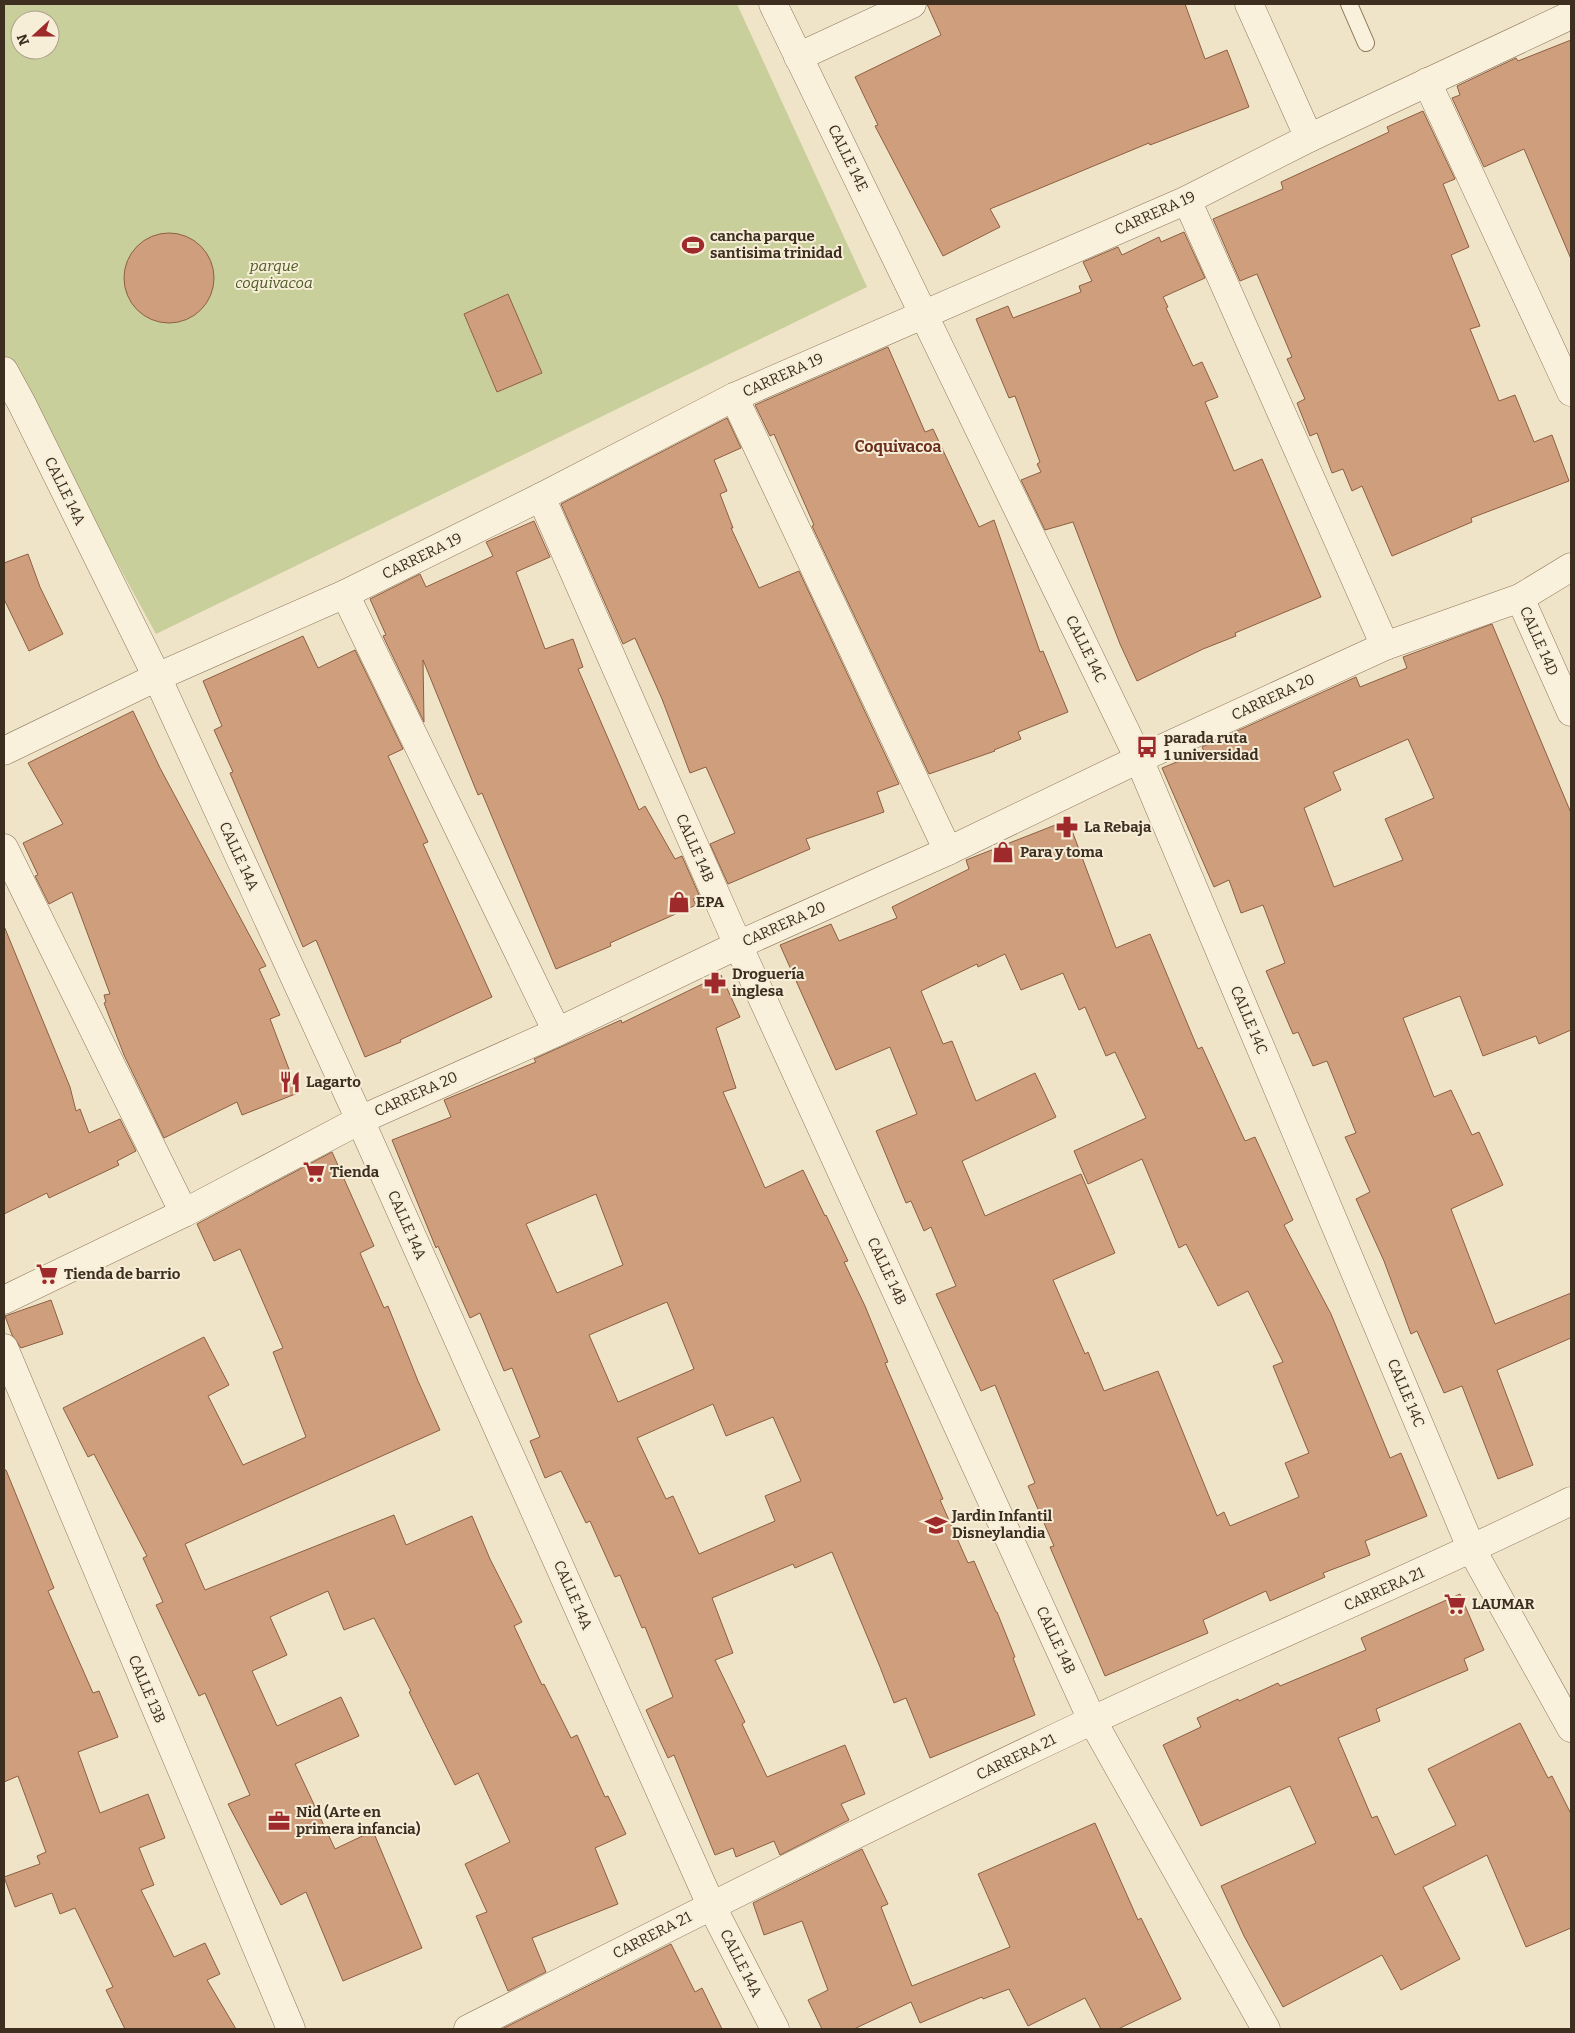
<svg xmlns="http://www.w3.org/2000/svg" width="1575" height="2033" viewBox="0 0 1575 2033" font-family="Bitter,serif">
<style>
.green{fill:#c9cf9b;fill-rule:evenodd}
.building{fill:#cf9f7d;stroke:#8d5f41;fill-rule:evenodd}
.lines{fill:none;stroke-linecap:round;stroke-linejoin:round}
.service-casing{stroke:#8d765c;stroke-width:18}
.minor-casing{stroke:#8d765c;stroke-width:29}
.service{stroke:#faf1dc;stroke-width:16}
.minor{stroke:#faf1dc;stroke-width:28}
.labels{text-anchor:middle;stroke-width:4;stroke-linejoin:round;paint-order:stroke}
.street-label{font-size:15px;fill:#3d2e20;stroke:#f7eed8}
.poi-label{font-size:15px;font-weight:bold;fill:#3d2e20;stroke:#f7eed8;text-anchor:start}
.park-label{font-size:15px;font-style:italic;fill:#4d5a26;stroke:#f7eed8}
.neighbourhood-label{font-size:16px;font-weight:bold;fill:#6b2e1e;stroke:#f7eed8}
</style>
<rect width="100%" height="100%" fill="#f0e4c8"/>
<path class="green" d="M4,4h733l130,283 -711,347 -152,-278zM20,20h30v30h-30z"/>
<g class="building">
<polygon points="927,4 1185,4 1205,59 1227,50 1249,107 1150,145 1149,143 990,209 1000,227 943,256 875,126 878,125 855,77 941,35"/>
<polygon points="1571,40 1571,259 1524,149 1484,167 1452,98 1460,95 1457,86 1516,58 1518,61"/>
<polygon points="1423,111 1455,179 1443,184 1469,247 1451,255 1480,326 1470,329 1499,401 1515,395 1534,442 1552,435 1569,481 1471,518 1472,522 1392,556 1362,486 1352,491 1343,469 1332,473 1317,433 1310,436 1297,403 1305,399 1287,359 1292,357 1257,274 1240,281 1213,219 1283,189 1281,182 1389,132 1387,127"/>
<polygon points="1184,232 1205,278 1163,297 1168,307 1166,308 1193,366 1202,362 1218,397 1205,402 1234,471 1262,459 1321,597 1235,633 1236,636 1203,649 1137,681 1120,644 1073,522 1045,530 1021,480 1041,472 1037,464 1040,462 1015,396 1009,398 976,319 1008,306 1013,318 1081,292 1079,286 1092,281 1083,262 1118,247 1122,255 1159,237 1161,242"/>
<circle cx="169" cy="278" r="45"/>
<polygon points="508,294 542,373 497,392 464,314"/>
<polygon points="888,347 925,432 933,429 979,527 994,520 1040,652 1043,651 1068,712 1018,732 1021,739 994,750 995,751 929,774 812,526 814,525 774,434 770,436 755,405"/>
<polygon points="727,418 741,448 714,460 727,491 720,494 733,528 731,528 759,588 799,571 899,784 877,792 884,812 806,839 810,849 728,884 710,844 735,833 706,767 690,773 662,699 635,638 623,644 561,504"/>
<polygon points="534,521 550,557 516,572 545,649 573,639 583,667 578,669 639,810 645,806 675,859 682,856 700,897 693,899 696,905 610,943 611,946 556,969 482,793 478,795 423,660 424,722 383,636 386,635 370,599 420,574 426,587 493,556 486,542"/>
<polygon points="28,554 40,587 63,634 29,651 4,599 4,563"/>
<path d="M1492,624l79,189v217l-32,14 -3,-8 -53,20 -23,-60 -57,22 31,79 17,-7 21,45 7,-3 24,53 -52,24 44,115 76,-31v45l-74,32 36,95 -35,14 -36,-93 -18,7 -27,-62 -6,3 -27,-73 -28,-62 14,-7 -25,-55 11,-4 -29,-72 -14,5 -15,-34 -5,2 -27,-63 19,-8 -22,-58 -22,8 -12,-33 -15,7 -52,-119 42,-17 -2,-4 154,-70 4,10 47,-19 -4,-11zM1408,739l26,59 -49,21 18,41 -69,27 -30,-79 37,-18 -8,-18z"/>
<polygon points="303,636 318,668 355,650 403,749 388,756 428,842 423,844 492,997 400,1040 401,1042 365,1057 316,940 303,947 230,773 233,772 214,730 222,726 203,681"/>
<polygon points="133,711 160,768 266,966 259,969 280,1015 270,1019 298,1093 242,1115 237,1102 164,1138 124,1055 104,1003 106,1002 104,995 110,994 72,892 49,904 35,876 38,875 23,843 63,824 28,763"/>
<path d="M1068,820l48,128 34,-14 48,115 4,-2 43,94 10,-4 38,83 -9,5 47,89 59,144 11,-5 26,63 -62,25 5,14 -47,18 2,4 -55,24 -4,-10 -63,29 5,13 -103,43 -55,-129 4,-1 -26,-60 7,-3 -40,-98 -14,6 -45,-97 20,-8 -25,-59 -7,4 -13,-30 -5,2 -30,-72 41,-17 -27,-67 -54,23 -56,-125 51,-21 8,17 58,-23 -5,-11 77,-38 -3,-9zM1005,954l16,36 42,-17 16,37 6,-3 21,49 9,-4 31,66 -72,33 14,33 54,-25 37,89 7,-4 32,62 30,-15 35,71 -10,4 36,87 -24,10 14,34 -69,29 -6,-14 -7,4 -59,-145 -54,20 -16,-39 -3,2 -32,-74 62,-27 -34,-79 -96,42 -23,-55 94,-44 -21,-44 -59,28 -24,-60 -9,3 -22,-53 56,-27 1,3z"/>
<polygon points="4,926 70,1087 76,1111 80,1109 89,1133 120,1119 136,1151 117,1161 119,1165 49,1198 47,1193 4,1214"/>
<path d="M721,975l19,42 -24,11 20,60 -13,4 42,96 38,-18 22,46 1,-1 22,46 -4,1 21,44 23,56 -3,1 58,136 -3,1 28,63 6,-2 22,51h1l18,45 -2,1 22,57 -105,43 -24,-60 -12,5 -14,-36 -48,-115 -37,16 -2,-4 -81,34 21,55 -18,7 30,62 -3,2 25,53 78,-32 20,49 -24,10 8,16 -69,35 -6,-14 -38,16 -3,-9 -18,7 -41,-100 -6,3 -22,-48 27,-13 -28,-70 -3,1 -22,-53 -5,2 -25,-56 -4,2 -25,-52 -16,7 -15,-37 10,-4 -28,-69 -8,3 -24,-58 -10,5 -32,-72 -2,2 -44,-108 59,-23 -7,-17 92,-38 -2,-3 87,-39 1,3zM596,1194l27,71 -66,28 -31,-69zM667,1302l27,67 -76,33 -29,-67zM713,1404l13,32 47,-19 28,64 -36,15 10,25 -76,33 -26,-58 -7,3 -29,-61z"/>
<polygon points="332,1152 374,1246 360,1253 384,1308 388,1306 418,1381 440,1430 185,1544 205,1590 394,1515 406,1545 472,1516 490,1559 522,1622 514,1626 542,1685 544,1684 571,1738 577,1735 605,1797 608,1796 626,1834 595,1848 618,1904 532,1938 546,1972 508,1991 476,1916 487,1912 465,1864 510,1842 478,1773 455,1785 409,1692 411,1691 374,1618 344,1630 328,1591 270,1617 287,1655 252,1671 277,1726 341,1697 359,1736 295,1764 335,1849 373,1831 422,1948 343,1981 306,1892 281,1905 228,1804 250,1795 205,1693 199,1696 156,1605 163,1602 143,1558 147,1556 94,1454 88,1457 63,1408 204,1337 229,1385 208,1396 243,1465 306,1437 273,1352 283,1348 240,1249 214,1261 197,1224"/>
<polygon points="51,1300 63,1334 21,1348 12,1335 5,1316"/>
<polygon points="4,1470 6,1470 54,1588 48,1591 93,1693 99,1691 118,1737 78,1752 100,1813 148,1794 165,1838 139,1848 154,1885 141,1890 174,1957 205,1943 220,1974 207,1980 236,2029 125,2029 106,1990 113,1987 75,1908 60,1914 52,1893 15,1907 4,1877 40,1864 37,1856 46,1852 18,1776 4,1782"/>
<polygon points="1460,1594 1484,1650 1464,1659 1468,1670 1376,1709 1380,1721 1338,1738 1372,1818 1377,1816 1395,1855 1456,1825 1428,1769 1520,1723 1548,1778 1552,1776 1571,1814 1571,1928 1526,1947 1487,1855 1423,1887 1460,1959 1401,1990 1382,1955 1283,2007 1244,1936 1221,1886 1316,1843 1290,1786 1201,1826 1163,1745 1201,1727 1197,1718 1238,1699 1239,1701 1278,1683 1280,1686 1366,1650 1361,1638"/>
<polygon points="1095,1823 1138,1920 1141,1918 1181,1999 1118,2029 1101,2029 1085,1998 1028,2026 1009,1989 983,1999 982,1997 920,2023 911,2002 854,2029 822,2029 808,2000 828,1990 802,1921 764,1935 753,1903 862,1849 888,1904 881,1907 912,1986 1010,1947 978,1874"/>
<polygon points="671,1944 695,1992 702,1988 722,2029 502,2029"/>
</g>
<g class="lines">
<g class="service-casing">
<polyline id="service" points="1349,4 1366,43"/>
</g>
<g class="minor-casing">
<g id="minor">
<polyline points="773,4 1139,759 1472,1550 1571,1728"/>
<polyline points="1249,4 1309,138"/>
<polyline points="798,57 912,4"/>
<polyline points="1427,82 1571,392"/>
<polyline points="1187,200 1385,646"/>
<polyline points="4,371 22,404 157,677 360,1120 711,1905 775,2029"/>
<polyline points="734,397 948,851"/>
<polyline points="541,497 738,945 1092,1720 1266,2029"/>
<polyline points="345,594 557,1032"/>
<polyline points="1520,598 1571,712"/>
<polyline points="4,751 157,677 345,594 541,497 734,397 1187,200 1309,138 1571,15"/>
<polyline points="4,848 184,1213"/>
<polyline points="4,1300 184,1213 360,1120 557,1032 738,945 948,851 1139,759 1385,646 1520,598 1571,567"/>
<polyline points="4,1348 291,2029"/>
<path d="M468,2029c206,-105 413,-209 623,-308 159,-75 322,-142 480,-220"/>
</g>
</g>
<use href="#service" class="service"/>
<use href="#minor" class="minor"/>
</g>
<defs>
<g id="stadium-bare" transform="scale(1.725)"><path d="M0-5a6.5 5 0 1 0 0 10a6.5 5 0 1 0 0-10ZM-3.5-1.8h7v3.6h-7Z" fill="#9e2a2b" stroke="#f7eed8" stroke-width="2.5" paint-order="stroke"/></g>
<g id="bus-bare" transform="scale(1.725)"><path d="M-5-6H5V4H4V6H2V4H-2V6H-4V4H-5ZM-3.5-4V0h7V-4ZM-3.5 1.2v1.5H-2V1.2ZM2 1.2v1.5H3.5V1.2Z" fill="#9e2a2b" stroke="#f7eed8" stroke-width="2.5" paint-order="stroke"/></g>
<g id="pharmacy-bare" transform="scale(1.725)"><path d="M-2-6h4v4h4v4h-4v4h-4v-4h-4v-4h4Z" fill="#9e2a2b" stroke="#f7eed8" stroke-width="2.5" paint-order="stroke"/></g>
<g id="shop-bare" transform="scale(1.725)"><path d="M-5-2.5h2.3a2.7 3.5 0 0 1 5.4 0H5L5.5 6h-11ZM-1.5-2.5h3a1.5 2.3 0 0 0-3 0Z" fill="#9e2a2b" stroke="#f7eed8" stroke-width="2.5" paint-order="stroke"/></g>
<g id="restaurant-bare" transform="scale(1.725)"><path d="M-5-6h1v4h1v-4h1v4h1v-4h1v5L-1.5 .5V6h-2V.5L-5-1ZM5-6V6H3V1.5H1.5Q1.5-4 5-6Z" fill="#9e2a2b" stroke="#f7eed8" stroke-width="2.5" paint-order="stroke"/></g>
<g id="supermarket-bare" transform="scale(1.725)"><path d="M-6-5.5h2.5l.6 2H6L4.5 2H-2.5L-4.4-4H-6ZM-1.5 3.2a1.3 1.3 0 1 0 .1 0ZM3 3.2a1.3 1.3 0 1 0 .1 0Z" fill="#9e2a2b" stroke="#f7eed8" stroke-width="2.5" paint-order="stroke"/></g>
<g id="school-bare" transform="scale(1.725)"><path d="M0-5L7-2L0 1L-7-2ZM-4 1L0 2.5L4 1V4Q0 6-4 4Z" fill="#9e2a2b" stroke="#f7eed8" stroke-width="2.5" paint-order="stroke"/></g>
<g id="office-bare" transform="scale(1.725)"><path d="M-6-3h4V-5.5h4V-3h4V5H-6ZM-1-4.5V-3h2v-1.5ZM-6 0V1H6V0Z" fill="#9e2a2b" stroke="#f7eed8" stroke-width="2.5" paint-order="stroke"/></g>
</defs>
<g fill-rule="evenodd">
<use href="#stadium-bare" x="693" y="245"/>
<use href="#bus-bare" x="1147" y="747"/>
<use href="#pharmacy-bare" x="1067" y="827"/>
<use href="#shop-bare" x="1003" y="852"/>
<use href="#shop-bare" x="679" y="902"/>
<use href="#pharmacy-bare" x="715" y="983"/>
<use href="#restaurant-bare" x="290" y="1082"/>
<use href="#supermarket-bare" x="314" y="1172"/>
<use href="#supermarket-bare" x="47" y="1274"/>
<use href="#school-bare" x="936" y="1525"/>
<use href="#supermarket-bare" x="1455" y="1604"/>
<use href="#office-bare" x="279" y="1821"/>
</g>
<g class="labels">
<g class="street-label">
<text transform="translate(848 158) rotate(64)" y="5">CALLE 14E</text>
<text transform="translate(1155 213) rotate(-24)" y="5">CARRERA 19</text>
<text transform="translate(783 375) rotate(-24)" y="5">CARRERA 19</text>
<text transform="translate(65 491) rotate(64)" y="5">CALLE 14A</text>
<text transform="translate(422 556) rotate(-26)" y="5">CARRERA 19</text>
<text transform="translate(1539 641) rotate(66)" y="5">CALLE 14D</text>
<text transform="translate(1086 649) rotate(64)" y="5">CALLE 14C</text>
<text transform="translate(1273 697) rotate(-25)" y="5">CARRERA 20</text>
<text transform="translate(695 848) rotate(66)" y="5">CALLE 14B</text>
<text transform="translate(239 856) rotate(65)" y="5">CALLE 14A</text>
<text transform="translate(784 924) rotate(-24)" y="5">CARRERA 20</text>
<text transform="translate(1249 1020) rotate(67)" y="5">CALLE 14C</text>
<text transform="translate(416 1094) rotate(-24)" y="5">CARRERA 20</text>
<text transform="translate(407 1225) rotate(66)" y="5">CALLE 14A</text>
<text transform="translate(887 1271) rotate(65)" y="5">CALLE 14B</text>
<text transform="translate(1406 1393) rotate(67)" y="5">CALLE 14C</text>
<text transform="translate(1384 1589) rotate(-24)" y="5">CARRERA 21</text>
<text transform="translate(573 1595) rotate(66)" y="5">CALLE 14A</text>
<text transform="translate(1056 1640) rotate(65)" y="5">CALLE 14B</text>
<text transform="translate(147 1689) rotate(67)" y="5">CALLE 13B</text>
<text transform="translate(1016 1757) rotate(-26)" y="5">CARRERA 21</text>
<text transform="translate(652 1935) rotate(-27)" y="5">CARRERA 21</text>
<text transform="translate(741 1963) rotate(63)" y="5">CALLE 14A</text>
</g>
<g class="poi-label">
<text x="710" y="241">cancha parque<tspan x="710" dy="17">santisima trinidad</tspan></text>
<text x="1164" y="743">parada ruta<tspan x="1164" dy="17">1 universidad</tspan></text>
<text x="1084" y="832">La Rebaja</text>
<text x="1020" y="857">Para y toma</text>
<text x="696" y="907">EPA</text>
<text x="732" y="979">Droguería<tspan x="732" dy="17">inglesa</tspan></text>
<text x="306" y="1087">Lagarto</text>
<text x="330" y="1177">Tienda</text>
<text x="64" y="1279">Tienda de barrio</text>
<text x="952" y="1521">Jardin Infantil<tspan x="952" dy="17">Disneylandia</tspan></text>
<text x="1472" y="1609">LAUMAR</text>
<text x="296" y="1817">Nid (Arte en<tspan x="296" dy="17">primera infancia)</tspan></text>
</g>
<g class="park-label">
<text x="274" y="271">parque<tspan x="274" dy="17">coquivacoa</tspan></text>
</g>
<g class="neighbourhood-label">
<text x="898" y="452">Coquivacoa</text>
</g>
</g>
<rect width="1575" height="2033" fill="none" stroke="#3d2e20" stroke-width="10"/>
<g transform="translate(35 35) rotate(249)"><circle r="24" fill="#f7eed8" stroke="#ada18e"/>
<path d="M0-4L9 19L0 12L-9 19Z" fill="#9e2a2b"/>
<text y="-8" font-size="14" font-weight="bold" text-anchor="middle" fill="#3d2e20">N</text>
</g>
</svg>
